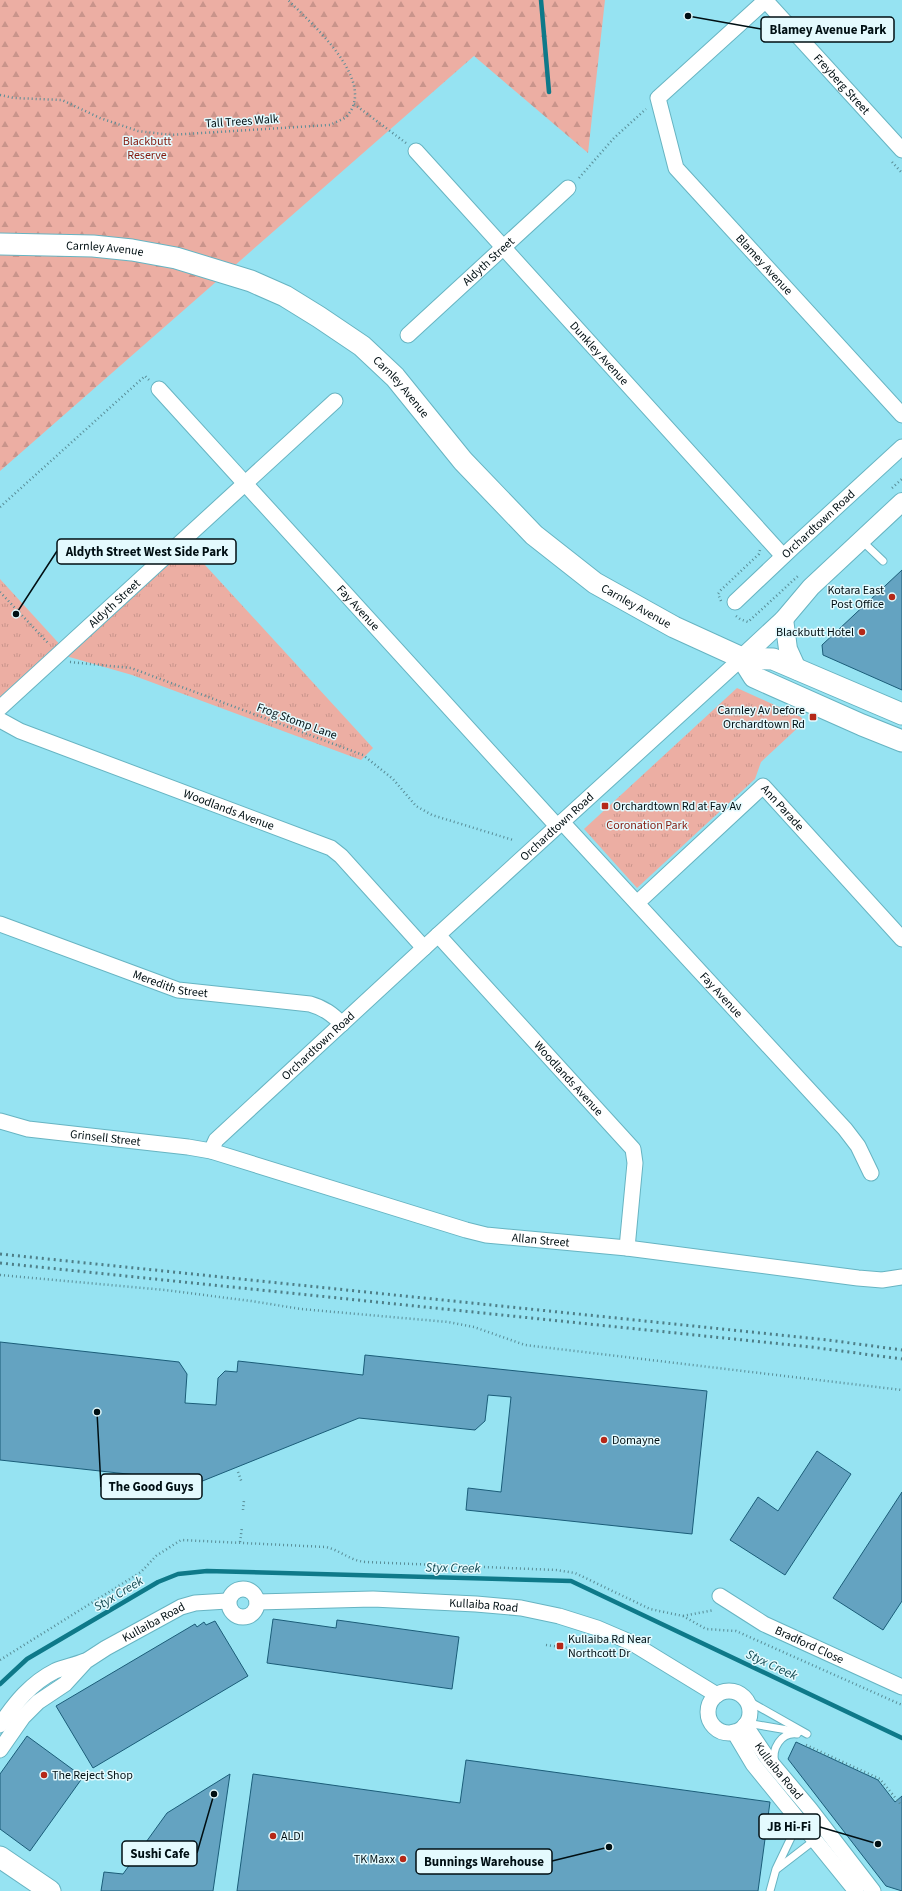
<svg xmlns="http://www.w3.org/2000/svg" width="902" height="1891" viewBox="0 0 902 1891" font-family="'Source Sans 3',sans-serif">
<style>
.forest{fill:url(#forest-firs)}
.park{fill:url(#park-tufts)}
.lines{fill:none;stroke-linecap:round;stroke-linejoin:round}
.stream{stroke:#0e7989;stroke-width:4.5}
.building{fill:#64a3c1;stroke:#1b5d79}
.service-casing{stroke:#67b4c2;stroke-width:9}
.minor-casing{stroke:#67b4c2;stroke-width:17}
.tertiary-casing{stroke:#67b4c2;stroke-width:20}
.secondary-casing{stroke:#67b4c2;stroke-width:23}
.path{stroke:#588c96;stroke-width:2.5;stroke-dasharray:1 3;stroke-linecap:butt}
.service{stroke:#fff;stroke-width:7}
.minor{stroke:#fff;stroke-width:15}
.tertiary{stroke:#fff;stroke-width:18}
.secondary{stroke:#fff;stroke-width:21}
.rail{stroke:#4e7e87;stroke-width:3;stroke-dasharray:2 4;stroke-linecap:butt}
.poi-dot{fill:#b52818;stroke:#e4fafe;stroke-width:1.5}
.labels{text-anchor:middle;stroke-width:3;stroke-linejoin:round;paint-order:stroke}
.street-label{font-size:12px;fill:#000f13;stroke:#e4fafe}
.park-label{font-size:12px;fill:#841a0e;stroke:#e4fafe}
.poi-label{font-size:12px;fill:#000f13;stroke:#e4fafe;text-anchor:start}
.water-label{font-size:13px;font-style:italic;fill:#104851;stroke:#e4fafe}
.leader{fill:none;stroke:#000f13;stroke-width:1.5}
.callout-dot{fill:#000f13;stroke:#e4fafe;stroke-width:1.5}
.callout{fill:#e4fafe;stroke:#000f13;stroke-width:1.5}
.callout-label{font-size:13px;text-anchor:middle;font-weight:bold;fill:#000f13}
</style>
<defs>
<pattern id="forest-firs" width="22" height="20" patternUnits="userSpaceOnUse"><rect width="22" height="20" fill="#ecaea3"/><path d="M5 1l3.5 6h-7zM16 11l3.5 6h-7z" fill="#c9948b"/></pattern>
<pattern id="park-tufts" width="24" height="20" patternUnits="userSpaceOnUse"><rect width="24" height="20" fill="#ecaea3"/><path d="M3 7l-1-3M5 7V3M7 7l1-3M15 17l-1-3M17 17v-4M19 17l1-3" fill="none" stroke="#c9948b"/></pattern>
</defs>
<rect width="100%" height="100%" fill="#96e3f2"/>
<polygon class="forest" points="0,0 605,0 588,153 474,56 0,471"/>
<g class="park">
<polygon points="183,541 373,748 361,760 132,675 59,654 0,707 0,579 64,649"/>
<polygon points="737,688 801,717 804,722 761,762 755,779 637,888 584,829"/>
</g>
<g class="lines">
<g class="stream">
<polyline points="541,0 549,92"/>
<polyline points="0,1684 27,1659 158,1582 178,1574 207,1571 571,1581 902,1738"/>
</g>
</g>
<g class="building">
<polygon points="902,570 902,690 823,655 822,645"/>
<polygon points="0,1342 179,1362 187,1374 185,1403 216,1405 218,1378 225,1371 237,1372 238,1361 363,1375 365,1355 707,1391 692,1534 466,1510 468,1488 501,1492 511,1397 488,1395 485,1421 475,1430 359,1418 200,1482 0,1460"/>
<polygon points="817,1451 851,1474 785,1575 730,1540 758,1497 778,1511"/>
<polygon points="902,1492 902,1601 883,1630 833,1598"/>
<polygon points="273,1619 336,1628 337,1620 459,1637 452,1689 267,1663"/>
<polygon points="215,1621 248,1676 93,1768 56,1706 195,1624 197,1627 204,1622 206,1625"/>
<polygon points="27,1736 83,1777 30,1851 0,1829 0,1774"/>
<polygon points="796,1742 878,1780 895,1802 902,1796 902,1891 886,1886 788,1759"/>
<polygon points="466,1760 770,1802 758,1891 237,1891 253,1774 460,1803"/>
<polygon points="230,1774 213,1891 101,1891 104,1872 123,1874 167,1813"/>
</g>
<g class="lines">
<g class="service-casing">
<g id="service">
<polyline points="861,540 883,561"/>
<polyline points="745,1699 807,1734"/>
<polyline points="747,1723 799,1732"/>
<path d="M775,1763c-4,-14 6,-31 22,-29"/>
<polyline points="777,1869 816,1839"/>
<polyline points="770,1891 776,1869 799,1821"/>
</g>
</g>
<g class="minor-casing">
<g id="minor">
<path id="s1" d="M765,0l137,150"/>
<path id="s2" d="M766,0l-108,98 18,70 226,247"/>
<path id="s3" d="M416,151l367,405"/>
<path id="s4" d="M408,335l160,-147"/>
<path id="s5" d="M159,389l398,437"/>
<path id="s6" d="M735,602l57,-54 110,-101"/>
<path id="s7" d="M0,708l335,-307"/>
<path id="s8" d="M0,720l20,11 311,117 10,8 83,92"/>
<path id="s9" d="M562,822l283,307 13,17 13,27"/>
<path id="s10" d="M637,903l126,-117 139,153"/>
<path id="s11" d="M0,924l178,66 132,14c14,4 22,10 32,20"/>
<path id="s12" d="M438,935l195,214 2,14 -8,85"/>
<path id="s13" d="M0,1121l28,8 160,18 23,4 255,79 20,5 141,13 231,30 24,2 20,-3"/>
<path id="s14" d="M211,1151l5,-11 222,-205 304,-277"/>
<circle cx="243" cy="1603" r="14"/>
<path id="s15" d="M720,1596l44,28 138,63"/>
<path id="s16" d="M257,1602l116,-3 103,5 45,4 38,8 38,12 35,15 85,52"/>
<circle cx="729" cy="1712" r="21"/>
<path d="M0,1725c15,-22 31,-42 55,-54 10,-4 20,-6 30,-10"/>
<path id="s17" d="M745,1725l23,34 42,50 63,82"/>
<polyline points="734,1732 753,1764 856,1891"/>
<path id="s18" d="M0,1750l23,-33 15,-15 27,-18 21,-23 20,-13 75,-41 14,-4 32,-2"/>
</g>
</g>
<g class="tertiary-casing">
<g id="tertiary">
<polyline points="784,619 788,649 798,671"/>
<polyline points="742,658 784,619 811,587 902,502"/>
</g>
</g>
<g class="secondary-casing">
<g id="secondary">
<path id="s19" d="M0,244l93,2 39,4 44,8 75,23 34,15 34,21 43,29 33,31 68,84 71,74 61,48 79,44 68,31 31,1 129,55"/>
<polyline points="742,658 754,677 862,725 902,741"/>
<polyline points="0,1857 50,1891"/>
</g>
</g>
<g class="path">
<path d="M0,95l14,3 48,2 38,18 38,13 33,4 159,-10c5,-3 13,-5 17,-9 31,-35 -36,-93 -59,-116"/>
<polyline points="354,104 406,143"/>
<polyline points="892,162 902,173"/>
<polyline points="579,178 614,138 646,109"/>
<polyline points="892,488 902,479"/>
<polyline points="0,507 145,376 150,381"/>
<polyline points="0,592 49,644"/>
<polyline points="721,601 718,594 721,590 759,554 760,550"/>
<polyline points="736,616 740,619 748,622 798,576"/>
<polyline points="70,662 131,668 363,755 393,779 416,806 432,815 513,840"/>
<polyline points="0,1275 165,1290 251,1301 301,1309 448,1322 474,1327 525,1345 902,1390"/>
<polyline points="238,1472 242,1483"/>
<polyline points="243,1510 244,1500"/>
<polyline points="240,1542 242,1527"/>
<polyline points="683,1616 714,1610"/>
<polyline points="546,1645 569,1648 589,1657"/>
<path d="M0,1660l141,-88 15,-16 25,-16 145,7c14,3 24,14 40,15l190,8 19,3 75,36 33,7 23,13 30,2 166,74"/>
<polyline points="806,1745 880,1779 902,1806"/>
</g>
<use href="#service" class="service"/>
<use href="#minor" class="minor"/>
<use href="#tertiary" class="tertiary"/>
<use href="#secondary" class="secondary"/>
<g class="rail">
<polyline points="0,1254 828,1340 902,1350"/>
<polyline points="0,1263 811,1347 902,1359"/>
</g>
</g>
<g class="poi-dot">
<circle cx="892" cy="597" r="4"/>
<circle cx="862" cy="632" r="4"/>
<rect x="809" y="713" width="8" height="8" rx="2"/>
<rect x="601" y="802" width="8" height="8" rx="2"/>
<circle cx="604" cy="1440" r="4"/>
<rect x="556" y="1642" width="8" height="8" rx="2"/>
<circle cx="44" cy="1775" r="4"/>
<circle cx="273" cy="1836" r="4"/>
<circle cx="403" cy="1859" r="4"/>
</g>
<g class="labels">
<g class="street-label">
<text dy="4" stroke="none"><textPath href="#s1" startOffset="114">Freyberg Street</textPath></text>
<text transform="translate(242 121) rotate(-4)" y="4">Tall Trees Walk</text>
<text dy="4" stroke="none"><textPath href="#s19" startOffset="105">Carnley Avenue</textPath></text>
<text dy="4" stroke="none"><textPath href="#s4" startOffset="109">Aldyth Street</textPath></text>
<text dy="4" stroke="none"><textPath href="#s2" startOffset="349">Blamey Avenue</textPath></text>
<text dy="4" stroke="none"><textPath href="#s3" startOffset="273">Dunkley Avenue</textPath></text>
<text dy="4" stroke="none"><textPath href="#s19" startOffset="441">Carnley Avenue</textPath></text>
<text dy="4" stroke="none"><textPath href="#s6" startOffset="114">Orchardtown Road</textPath></text>
<text dy="4" stroke="none"><textPath href="#s7" startOffset="155">Aldyth Street</textPath></text>
<text dy="4" stroke="none"><textPath href="#s19" startOffset="765">Carnley Avenue</textPath></text>
<text dy="4" stroke="none"><textPath href="#s5" startOffset="296">Fay Avenue</textPath></text>
<text transform="translate(297 721) rotate(20)" y="4">Frog Stomp Lane</text>
<text dy="4" stroke="none"><textPath href="#s8" startOffset="246">Woodlands Avenue</textPath></text>
<text dy="4" stroke="none"><textPath href="#s10" startOffset="201">Ann Parade</textPath></text>
<text dy="4" stroke="none"><textPath href="#s14" startOffset="475">Orchardtown Road</textPath></text>
<text dy="4" stroke="none"><textPath href="#s11" startOffset="181">Meredith Street</textPath></text>
<text dy="4" stroke="none"><textPath href="#s9" startOffset="235">Fay Avenue</textPath></text>
<text dy="4" stroke="none"><textPath href="#s14" startOffset="151">Orchardtown Road</textPath></text>
<text dy="4" stroke="none"><textPath href="#s12" startOffset="194">Woodlands Avenue</textPath></text>
<text dy="4" stroke="none"><textPath href="#s13" startOffset="107">Grinsell Street</textPath></text>
<text dy="4" stroke="none"><textPath href="#s13" startOffset="556">Allan Street</textPath></text>
<text dy="4" stroke="none"><textPath href="#s16" startOffset="227">Kullaiba Road</textPath></text>
<text dy="4" stroke="none"><textPath href="#s18" startOffset="203">Kullaiba Road</textPath></text>
<text dy="4" stroke="none"><textPath href="#s15" startOffset="102">Bradford Close</textPath></text>
<text dy="4" stroke="none"><textPath href="#s17" startOffset="57">Kullaiba Road</textPath></text>
</g>
<g class="park-label">
<text x="147" y="145">Blackbutt<tspan x="147" dy="14">Reserve</tspan></text>
<text x="647" y="829">Coronation Park</text>
</g>
<g class="poi-label">
<text x="884" y="594" text-anchor="end">Kotara East<tspan x="884" dy="14">Post Office</tspan></text>
<text x="854" y="636" text-anchor="end">Blackbutt Hotel</text>
<text x="805" y="714" text-anchor="end">Carnley Av before<tspan x="805" dy="14">Orchardtown Rd</tspan></text>
<text x="613" y="810">Orchardtown Rd at Fay Av</text>
<text x="612" y="1444">Domayne</text>
<text x="568" y="1643">Kullaiba Rd Near<tspan x="568" dy="14">Northcott Dr</tspan></text>
<text x="52" y="1779">The Reject Shop</text>
<text x="281" y="1840">ALDI</text>
<text x="395" y="1863" text-anchor="end">TK Maxx</text>
</g>
<g class="water-label">
<text transform="translate(453 1567) rotate(1)" y="5">Styx Creek</text>
<text transform="translate(118 1593) rotate(-31)" y="5">Styx Creek</text>
<text transform="translate(772 1664) rotate(25)" y="5">Styx Creek</text>
</g>
</g>
<path class="leader" d="M688 16L761 29M16 614L57 551M97 1412L101 1487M878 1844L820 1827M214 1794L197 1853M609 1847L552 1861"/>
<g class="callout-dot">
<circle cx="688" cy="16" r="4"/>
<circle cx="16" cy="614" r="4"/>
<circle cx="97" cy="1412" r="4"/>
<circle cx="878" cy="1844" r="4"/>
<circle cx="214" cy="1794" r="4"/>
<circle cx="609" cy="1847" r="4"/>
</g>
<g class="callout">
<rect x="761" y="17" width="133" height="25" rx="4"/>
<rect x="57" y="539" width="179" height="25" rx="4"/>
<rect x="101" y="1474" width="101" height="25" rx="4"/>
<rect x="759" y="1814" width="61" height="25" rx="4"/>
<rect x="122" y="1841" width="75" height="25" rx="4"/>
<rect x="416" y="1849" width="136" height="25" rx="4"/>
</g>
<g class="callout-label">
<text x="828" y="34">Blamey Avenue Park</text>
<text x="147" y="556">Aldyth Street West Side Park</text>
<text x="151" y="1491">The Good Guys</text>
<text x="789" y="1831">JB Hi-Fi</text>
<text x="160" y="1858">Sushi Cafe</text>
<text x="484" y="1866">Bunnings Warehouse</text>
</g>
</svg>
